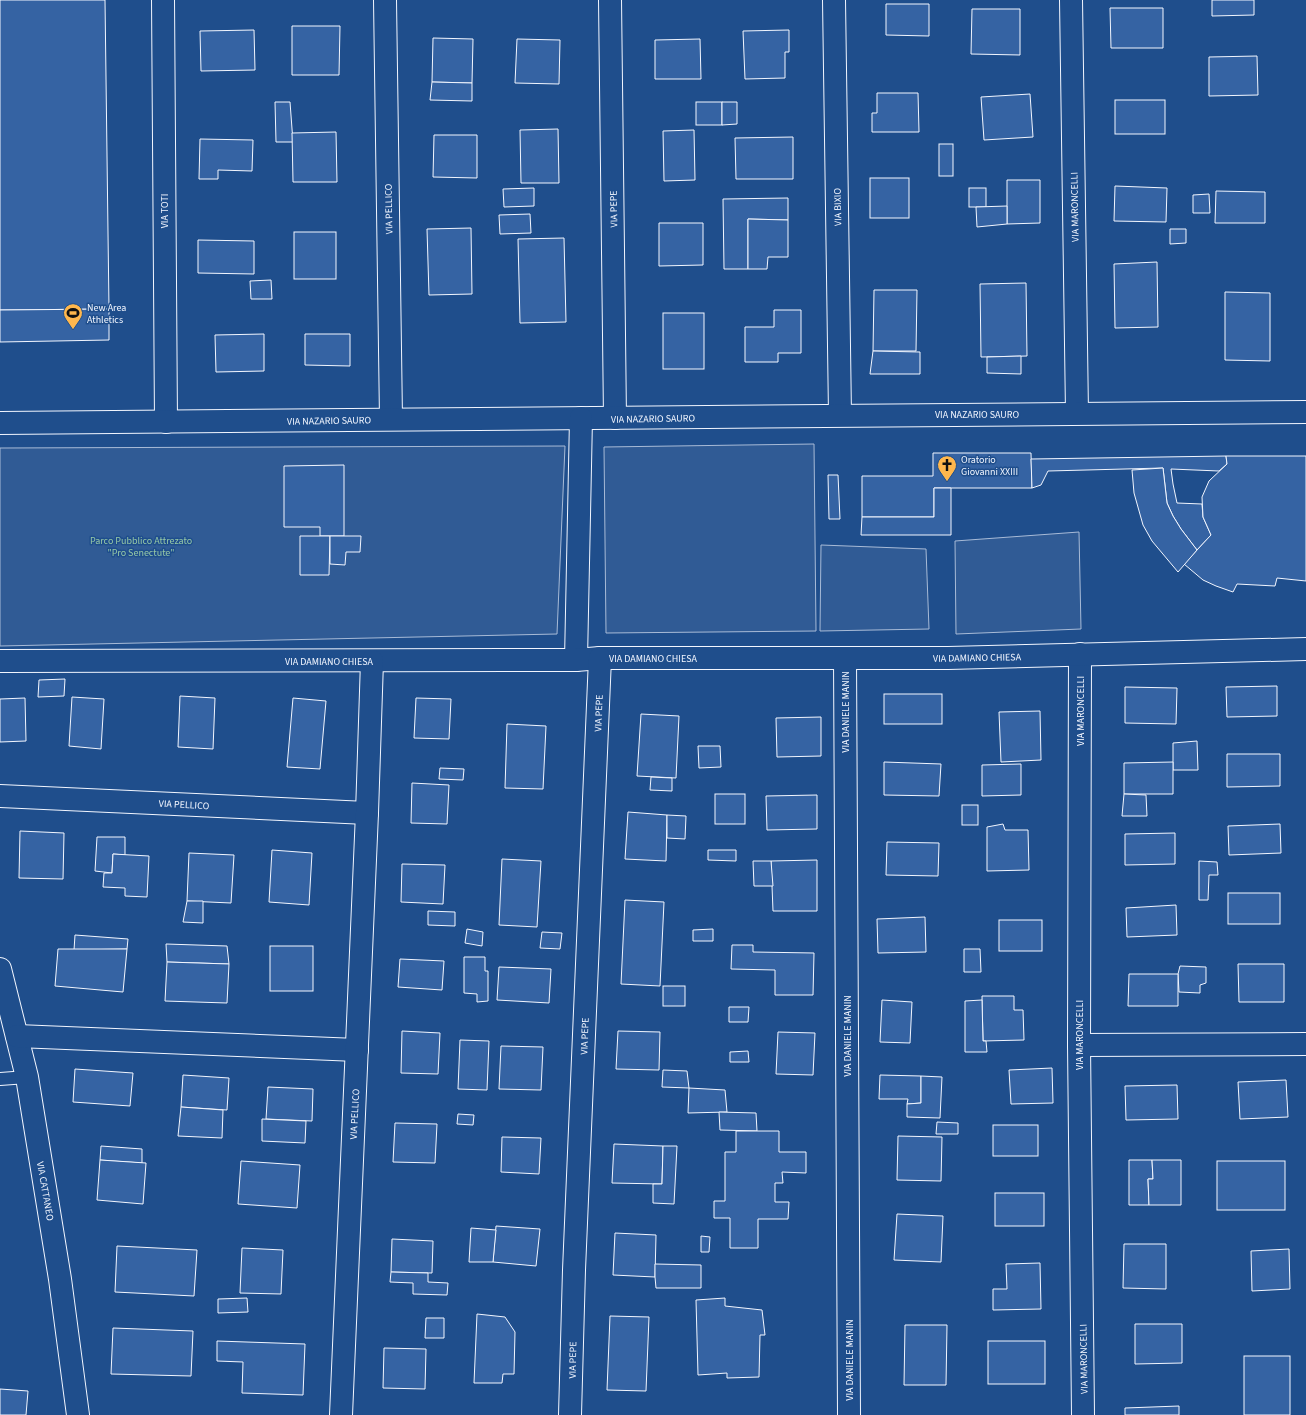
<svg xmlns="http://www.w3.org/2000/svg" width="1306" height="1415" viewBox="0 0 1306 1415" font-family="'Source Sans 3',sans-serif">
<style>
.built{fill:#305b95;stroke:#a8bbd7}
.building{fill:#3563a3;stroke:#f2f6ff}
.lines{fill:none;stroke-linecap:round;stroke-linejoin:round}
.service-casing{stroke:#f2f6ff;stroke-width:14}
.minor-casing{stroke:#f2f6ff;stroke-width:24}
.service{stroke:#1f4e8c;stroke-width:12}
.minor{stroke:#1f4e8c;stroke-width:22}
.labels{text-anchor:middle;stroke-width:3;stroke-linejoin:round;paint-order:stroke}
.street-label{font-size:10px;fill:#f2f6ff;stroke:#1f4e8c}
.poi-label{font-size:10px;fill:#f2f6ff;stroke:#1f4e8c;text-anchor:start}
.park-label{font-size:10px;fill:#97c8a6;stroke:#1f4e8c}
</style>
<rect width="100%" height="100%" fill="#1f4e8c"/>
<g class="built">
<polygon points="814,444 816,631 606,633 604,447"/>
<polygon points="565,446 557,634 0,646 0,448"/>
<polygon points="1079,532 1081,629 956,634 955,541"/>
<polygon points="821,545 926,549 929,629 820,631"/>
</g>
<g class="building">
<polygon points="0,0 105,0 109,309 0,310"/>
<polygon points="1212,0 1254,0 1254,15 1212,16"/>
<polygon points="886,4 929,4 929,36 886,35"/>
<polygon points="1110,8 1163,8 1163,48 1111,48"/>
<polygon points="972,9 1020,9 1020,55 971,54"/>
<polygon points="292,26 340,26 339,75 292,75"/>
<polygon points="254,30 255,70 201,71 200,31"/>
<polygon points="789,30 789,52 785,52 785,78 745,79 743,31"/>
<polygon points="433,38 473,39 472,83 432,82"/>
<polygon points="517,39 560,40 559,84 515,83"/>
<polygon points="700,39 701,79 655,79 655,40"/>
<polygon points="1257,56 1258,95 1209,96 1209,57"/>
<polygon points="432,82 472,83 472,101 430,100"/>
<polygon points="877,93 918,93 919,132 872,132 872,113 877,113"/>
<polygon points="1030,94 1033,137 984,140 981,97"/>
<rect x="1115" y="100" width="50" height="34"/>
<polygon points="275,102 290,102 293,142 276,142"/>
<rect x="696" y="102" width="26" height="23"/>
<polygon points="722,102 737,102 737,124 722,125"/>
<polygon points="558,129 559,183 521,183 520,130"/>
<polygon points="694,130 695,180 664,181 663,131"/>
<polygon points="336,132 337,182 293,182 292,133"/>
<polygon points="434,135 477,135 477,178 433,177"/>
<polygon points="793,137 793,179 736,179 735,138"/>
<polygon points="200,139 253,140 252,171 218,170 218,179 199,179"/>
<rect x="939" y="144" width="14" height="32"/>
<rect x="870" y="178" width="39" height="40"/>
<polygon points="1007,180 1040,180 1040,223 1007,224"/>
<polygon points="1115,186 1167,188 1166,222 1114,221"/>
<polygon points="534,188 534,206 504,207 503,189"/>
<rect x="969" y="188" width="17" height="19"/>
<polygon points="1216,191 1265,192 1265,223 1215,223"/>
<polygon points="1209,194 1210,213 1193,213 1193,195"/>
<polygon points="788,198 788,220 748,219 748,269 724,269 723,199"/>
<polygon points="1007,206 1007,224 977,227 976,207"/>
<polygon points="530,214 531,233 500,234 499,215"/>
<polygon points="748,219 788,220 788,257 768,257 767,269 748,269"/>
<polygon points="659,223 703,223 703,265 659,266"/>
<polygon points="471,228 472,294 429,295 427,229"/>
<polygon points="1170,229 1186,229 1186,243 1170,244"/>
<rect x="294" y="232" width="42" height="47"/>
<polygon points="564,238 566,322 520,323 518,239"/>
<polygon points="198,240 254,241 254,274 198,273"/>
<polygon points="1157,262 1158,327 1115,328 1114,264"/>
<polygon points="271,280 272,299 251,299 250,281"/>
<polygon points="1026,283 1027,356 981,357 980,284"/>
<polygon points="874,290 917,290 916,351 873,351"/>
<polygon points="1225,292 1270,293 1270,361 1225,360"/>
<polygon points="109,309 109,340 0,342 0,310"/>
<polygon points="774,310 801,310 801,353 778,353 778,362 745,362 745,327 774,327"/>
<rect x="663" y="313" width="41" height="56"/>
<polygon points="264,334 264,371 216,372 215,335"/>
<polygon points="305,334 350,334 350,366 305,365"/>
<polygon points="873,351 920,352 920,374 870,374"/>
<polygon points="1021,356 1021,374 987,373 987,357"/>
<polygon points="933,453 1031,453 1032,488 934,488 934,517 862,517 862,476 933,476"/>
<polygon points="1226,456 1227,464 1219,471 1171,469 1173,484 1177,503 1202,504 1203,517 1211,535 1197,550 1181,529 1173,516 1167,503 1163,468 1048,471 1041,485 1032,488 1031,459"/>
<polygon points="1226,456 1306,456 1306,581 1277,578 1275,586 1237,584 1233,592 1216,586 1203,580 1184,564 1211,535 1203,517 1202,497 1209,481 1227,464"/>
<polygon points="344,465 344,536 320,536 320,527 284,527 284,466"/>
<polygon points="1163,468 1167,503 1173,516 1181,529 1197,550 1178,572 1152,541 1143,525 1134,493 1132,470"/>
<polygon points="828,475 838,475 840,519 829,519"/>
<polygon points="934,488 951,488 951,535 861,535 862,517 934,517"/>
<polygon points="300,536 330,536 329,575 300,575"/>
<polygon points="330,536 361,536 360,552 346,552 345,565 330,564"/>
<polygon points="65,679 64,696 38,697 39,680"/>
<polygon points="1277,686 1277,716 1227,717 1226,687"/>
<polygon points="1125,687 1177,688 1176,724 1125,723"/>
<rect x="884" y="694" width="58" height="30"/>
<polygon points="180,696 215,698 213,749 178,747"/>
<polygon points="72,697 104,699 101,749 69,746"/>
<polygon points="25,698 26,741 0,742 0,699"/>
<polygon points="293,698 326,701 320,769 287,767"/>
<polygon points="416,698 451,699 449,739 414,738"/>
<polygon points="1040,711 1041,760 1001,762 999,712"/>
<polygon points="641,714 679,716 676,778 637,776"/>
<polygon points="821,717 821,756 777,757 776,718"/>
<polygon points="507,724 546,726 543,789 505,788"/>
<polygon points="1197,741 1198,770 1173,770 1173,743"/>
<polygon points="698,746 720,746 721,767 699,768"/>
<polygon points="1227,754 1280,754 1280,786 1227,787"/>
<polygon points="884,762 941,764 939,796 884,795"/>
<polygon points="1173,762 1173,794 1124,794 1124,763"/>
<polygon points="1021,764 1021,795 982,796 982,765"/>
<polygon points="440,768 464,769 463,780 439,779"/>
<polygon points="651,777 672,778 672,791 650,790"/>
<polygon points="412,783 449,785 447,824 411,823"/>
<rect x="715" y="794" width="30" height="30"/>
<polygon points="1124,794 1146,795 1147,816 1122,816"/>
<polygon points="817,795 817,829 767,830 766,796"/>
<rect x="962" y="805" width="16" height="20"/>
<polygon points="628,812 667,815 666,861 625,859"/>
<polygon points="667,815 686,816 685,839 667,838"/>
<polygon points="1003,824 1005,830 1028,830 1029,870 987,871 987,827"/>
<polygon points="1280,824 1281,853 1229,855 1228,826"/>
<polygon points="20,831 64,833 63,879 19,878"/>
<polygon points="1175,833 1175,864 1125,865 1125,834"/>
<polygon points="97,837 125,837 125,855 113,854 112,873 95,871"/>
<polygon points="887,842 939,843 938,876 886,875"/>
<polygon points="272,850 312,853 309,905 269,902"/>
<polygon points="708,850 736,850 736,861 708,860"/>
<polygon points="189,853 234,855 231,903 187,901"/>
<polygon points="113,854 149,856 147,897 125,896 125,888 103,887 104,873 112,873"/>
<polygon points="502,859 541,861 537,927 499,925"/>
<polygon points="817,860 817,911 773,911 771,861"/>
<polygon points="753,861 771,861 773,886 754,886"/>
<polygon points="1199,861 1217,862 1218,875 1209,875 1208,900 1199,900"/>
<polygon points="402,864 445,865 443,904 401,902"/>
<rect x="1228" y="893" width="52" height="31"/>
<polygon points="625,900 664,902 660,986 621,984"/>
<polygon points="187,901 203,901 203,923 183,922"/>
<polygon points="1176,905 1177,935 1127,937 1126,908"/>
<polygon points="428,911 455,912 455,926 428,925"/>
<polygon points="925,917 926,952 878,953 877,919"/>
<rect x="999" y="920" width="43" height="31"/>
<polygon points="467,929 483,932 482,946 465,943"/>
<polygon points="713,929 713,941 693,941 693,930"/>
<polygon points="542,932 562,933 560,949 540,948"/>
<polygon points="75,935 128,939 127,949 74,950"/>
<polygon points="166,944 227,946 229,964 167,962"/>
<polygon points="732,945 753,945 753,952 814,953 813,995 775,995 775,970 731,969"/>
<rect x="270" y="946" width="43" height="45"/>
<polygon points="58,949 127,949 123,992 55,986"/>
<polygon points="964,949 980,949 981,972 964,972"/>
<polygon points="464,957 485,957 485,971 488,971 488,1001 477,1002 477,994 464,993"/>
<polygon points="400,959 444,961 442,990 398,987"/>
<polygon points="167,962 229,964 227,1003 165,1001"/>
<polygon points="1238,964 1284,964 1284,1002 1239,1002"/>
<polygon points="1180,966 1206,967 1206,983 1200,985 1200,993 1179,992 1178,974"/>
<polygon points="499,967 551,969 549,1003 497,1000"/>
<polygon points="1129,974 1178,974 1178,1006 1128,1006"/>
<rect x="663" y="986" width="22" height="20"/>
<polygon points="982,996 1014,996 1014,1010 1023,1010 1024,1040 983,1041"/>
<polygon points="882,1000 912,1002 910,1043 880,1042"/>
<polygon points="982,1000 983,1041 986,1041 987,1052 965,1052 965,1001"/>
<polygon points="729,1007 749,1007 748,1022 729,1022"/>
<polygon points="402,1031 440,1033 438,1074 401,1073"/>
<polygon points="618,1031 660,1032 659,1070 616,1069"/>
<polygon points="778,1032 815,1033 813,1075 776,1074"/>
<polygon points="460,1040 489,1041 487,1090 458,1089"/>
<polygon points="501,1046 543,1047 541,1090 499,1089"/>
<polygon points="748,1051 749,1062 730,1062 730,1052"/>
<polygon points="1052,1068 1053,1103 1011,1104 1009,1070"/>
<polygon points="75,1069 133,1073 130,1106 73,1102"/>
<polygon points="663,1070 687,1071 689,1088 662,1087"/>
<polygon points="183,1075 229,1078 227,1110 181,1107"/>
<polygon points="880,1075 921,1076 921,1103 907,1104 908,1099 879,1099"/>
<polygon points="921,1076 942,1077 940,1118 907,1117 907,1104 921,1103"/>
<polygon points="1286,1080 1288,1117 1240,1119 1238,1082"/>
<polygon points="1177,1085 1178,1119 1126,1120 1125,1086"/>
<polygon points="268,1087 313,1089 312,1121 266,1119"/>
<polygon points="689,1088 725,1090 727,1112 688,1113"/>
<polygon points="181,1107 223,1110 222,1138 178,1136"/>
<polygon points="719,1112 756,1113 757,1131 720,1130"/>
<polygon points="458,1114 474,1115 473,1125 457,1124"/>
<polygon points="262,1119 306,1121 305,1143 262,1141"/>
<polygon points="937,1122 958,1123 958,1134 936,1134"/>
<polygon points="395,1123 437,1124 435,1163 393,1162"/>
<rect x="993" y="1125" width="45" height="31"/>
<polygon points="736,1131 779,1131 779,1152 806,1152 806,1173 782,1172 783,1183 775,1183 775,1202 789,1202 788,1219 758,1219 758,1248 730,1248 730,1218 714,1218 714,1201 725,1201 725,1152 736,1152"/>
<polygon points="898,1136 942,1137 941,1181 897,1180"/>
<polygon points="502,1137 541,1138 539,1174 501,1172"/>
<polygon points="614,1144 663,1146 662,1184 612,1183"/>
<polygon points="101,1146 142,1149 142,1163 100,1160"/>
<polygon points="663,1146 677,1146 674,1204 653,1203 653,1184 662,1184"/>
<polygon points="100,1160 146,1163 143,1204 97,1200"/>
<polygon points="1129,1160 1152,1160 1153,1179 1148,1179 1149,1205 1129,1205"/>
<polygon points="1152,1160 1181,1160 1181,1205 1149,1205 1148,1179 1153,1179"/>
<polygon points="241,1161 300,1165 297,1208 238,1204"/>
<rect x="1217" y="1161" width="68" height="49"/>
<rect x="995" y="1193" width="49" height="33"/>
<polygon points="897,1214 943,1216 941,1262 894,1260"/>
<polygon points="496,1226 540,1229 536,1266 493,1262"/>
<polygon points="471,1228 496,1230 493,1262 469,1262"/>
<polygon points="615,1233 656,1235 655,1277 613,1275"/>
<polygon points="701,1236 710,1237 709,1252 701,1252"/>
<polygon points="392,1239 433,1241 432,1273 391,1272"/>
<polygon points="1124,1244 1166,1244 1166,1289 1123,1288"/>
<polygon points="117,1246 197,1250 194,1296 115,1292"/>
<polygon points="242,1248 283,1250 281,1294 240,1293"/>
<polygon points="1289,1249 1290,1289 1252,1291 1251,1251"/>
<polygon points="1040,1263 1041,1309 993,1310 993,1289 1007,1289 1006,1264"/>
<polygon points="655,1264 701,1265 701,1288 656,1288 655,1277"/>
<polygon points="391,1272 428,1273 428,1282 448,1283 447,1295 413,1294 413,1283 390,1282"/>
<polygon points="247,1298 248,1312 218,1313 218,1299"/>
<polygon points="725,1298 725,1306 762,1310 765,1335 760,1335 759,1377 727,1378 727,1373 698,1375 696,1300"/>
<polygon points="477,1314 505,1317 515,1332 514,1374 503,1374 502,1383 474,1383"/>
<polygon points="610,1316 649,1317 646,1391 607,1390"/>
<polygon points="426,1318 444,1318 444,1338 425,1338"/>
<polygon points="1135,1324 1182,1324 1182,1363 1135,1364"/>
<polygon points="905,1325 947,1325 946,1385 904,1385"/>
<polygon points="113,1328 193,1331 191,1376 111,1374"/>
<polygon points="217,1341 305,1344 303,1395 242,1393 243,1362 217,1361"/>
<rect x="988" y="1341" width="57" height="43"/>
<polygon points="384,1348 426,1349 425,1389 383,1388"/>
<rect x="1244" y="1356" width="46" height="59"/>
<polygon points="0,1389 28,1391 26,1415 0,1415"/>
<polygon points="1179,1406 1179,1415 1125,1415 1125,1408"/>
</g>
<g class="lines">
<g class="service-casing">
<polyline id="service" points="0,1079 27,1077"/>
</g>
<g class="minor-casing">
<g id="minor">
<polyline points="163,0 166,422"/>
<polyline points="385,0 391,419"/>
<polyline points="610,0 615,418"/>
<polyline points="834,0 840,415"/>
<polyline points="1071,0 1077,413"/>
<polyline points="0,423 1306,412"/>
<polyline points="1080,654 1079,1045 1083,1415"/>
<polyline points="845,658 849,1415"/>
<polyline points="576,660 581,418"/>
<polyline points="0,661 576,660 600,658 948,658 1306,649"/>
<polyline points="0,796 367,813"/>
<polyline points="0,969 27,1077 60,1279 78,1415"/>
<polyline points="17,1036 357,1050"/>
<polyline points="1079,1045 1306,1044"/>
<polyline points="341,1415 367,813 372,661"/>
<polyline points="570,1415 574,1270 600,658"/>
</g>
</g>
<use href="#service" class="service"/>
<use href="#minor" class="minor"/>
</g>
<defs>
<g id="stadium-pin" transform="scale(1)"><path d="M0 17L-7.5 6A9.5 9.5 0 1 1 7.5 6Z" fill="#ffb74d" stroke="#1f4e8c"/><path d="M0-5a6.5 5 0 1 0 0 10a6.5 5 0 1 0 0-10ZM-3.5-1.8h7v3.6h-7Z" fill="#111"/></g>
<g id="church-pin" transform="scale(1)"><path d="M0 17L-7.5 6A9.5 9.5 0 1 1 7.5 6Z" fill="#ffb74d" stroke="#1f4e8c"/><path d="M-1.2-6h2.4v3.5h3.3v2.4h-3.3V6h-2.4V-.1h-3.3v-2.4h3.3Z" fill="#111"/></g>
</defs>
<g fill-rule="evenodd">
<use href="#stadium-pin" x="73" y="313"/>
<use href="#church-pin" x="947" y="465"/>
</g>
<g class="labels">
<g class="street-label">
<text transform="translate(837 207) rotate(-91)" y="4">VIA BIXIO</text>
<text transform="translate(1074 207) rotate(-91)" y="4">VIA MARONCELLI</text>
<text transform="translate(388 209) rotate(-91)" y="4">VIA PELLICO</text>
<text transform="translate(613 209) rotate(-91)" y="4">VIA PEPE</text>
<text transform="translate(164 211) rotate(-90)" y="4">VIA TOTI</text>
<text x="977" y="418">VIA NAZARIO SAURO</text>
<text transform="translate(653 418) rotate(-1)" y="4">VIA NAZARIO SAURO</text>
<text transform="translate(329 420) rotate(-1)" y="4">VIA NAZARIO SAURO</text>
<text transform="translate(977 657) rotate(-1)" y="4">VIA DAMIANO CHIESA</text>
<text x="653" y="662">VIA DAMIANO CHIESA</text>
<text x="329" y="665">VIA DAMIANO CHIESA</text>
<text transform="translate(1080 711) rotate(-90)" y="4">VIA MARONCELLI</text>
<text transform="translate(845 712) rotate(-90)" y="4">VIA DANIELE MANIN</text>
<text transform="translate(598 713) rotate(-88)" y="4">VIA PEPE</text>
<text transform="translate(184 804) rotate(3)" y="4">VIA PELLICO</text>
<text transform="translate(1079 1035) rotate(-90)" y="4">VIA MARONCELLI</text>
<text transform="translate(584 1036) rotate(-88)" y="4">VIA PEPE</text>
<text transform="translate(847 1036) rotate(-90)" y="4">VIA DANIELE MANIN</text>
<text transform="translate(354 1114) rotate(-87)" y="4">VIA PELLICO</text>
<text transform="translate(46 1191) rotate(80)" y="4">VIA CATTANEO</text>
<text transform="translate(1083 1359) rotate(-91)" y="4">VIA MARONCELLI</text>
<text transform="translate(572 1360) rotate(-89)" y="4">VIA PEPE</text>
<text transform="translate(849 1360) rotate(-90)" y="4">VIA DANIELE MANIN</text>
</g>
<g class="poi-label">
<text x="87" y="311">New Area<tspan x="87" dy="12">Athletics</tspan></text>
<text x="961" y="463">Oratorio<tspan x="961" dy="12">Giovanni XXIII</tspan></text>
</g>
<g class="park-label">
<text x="141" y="544">Parco Pubblico Attrezato<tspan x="141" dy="12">"Pro Senectute"</tspan></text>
</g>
</g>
</svg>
